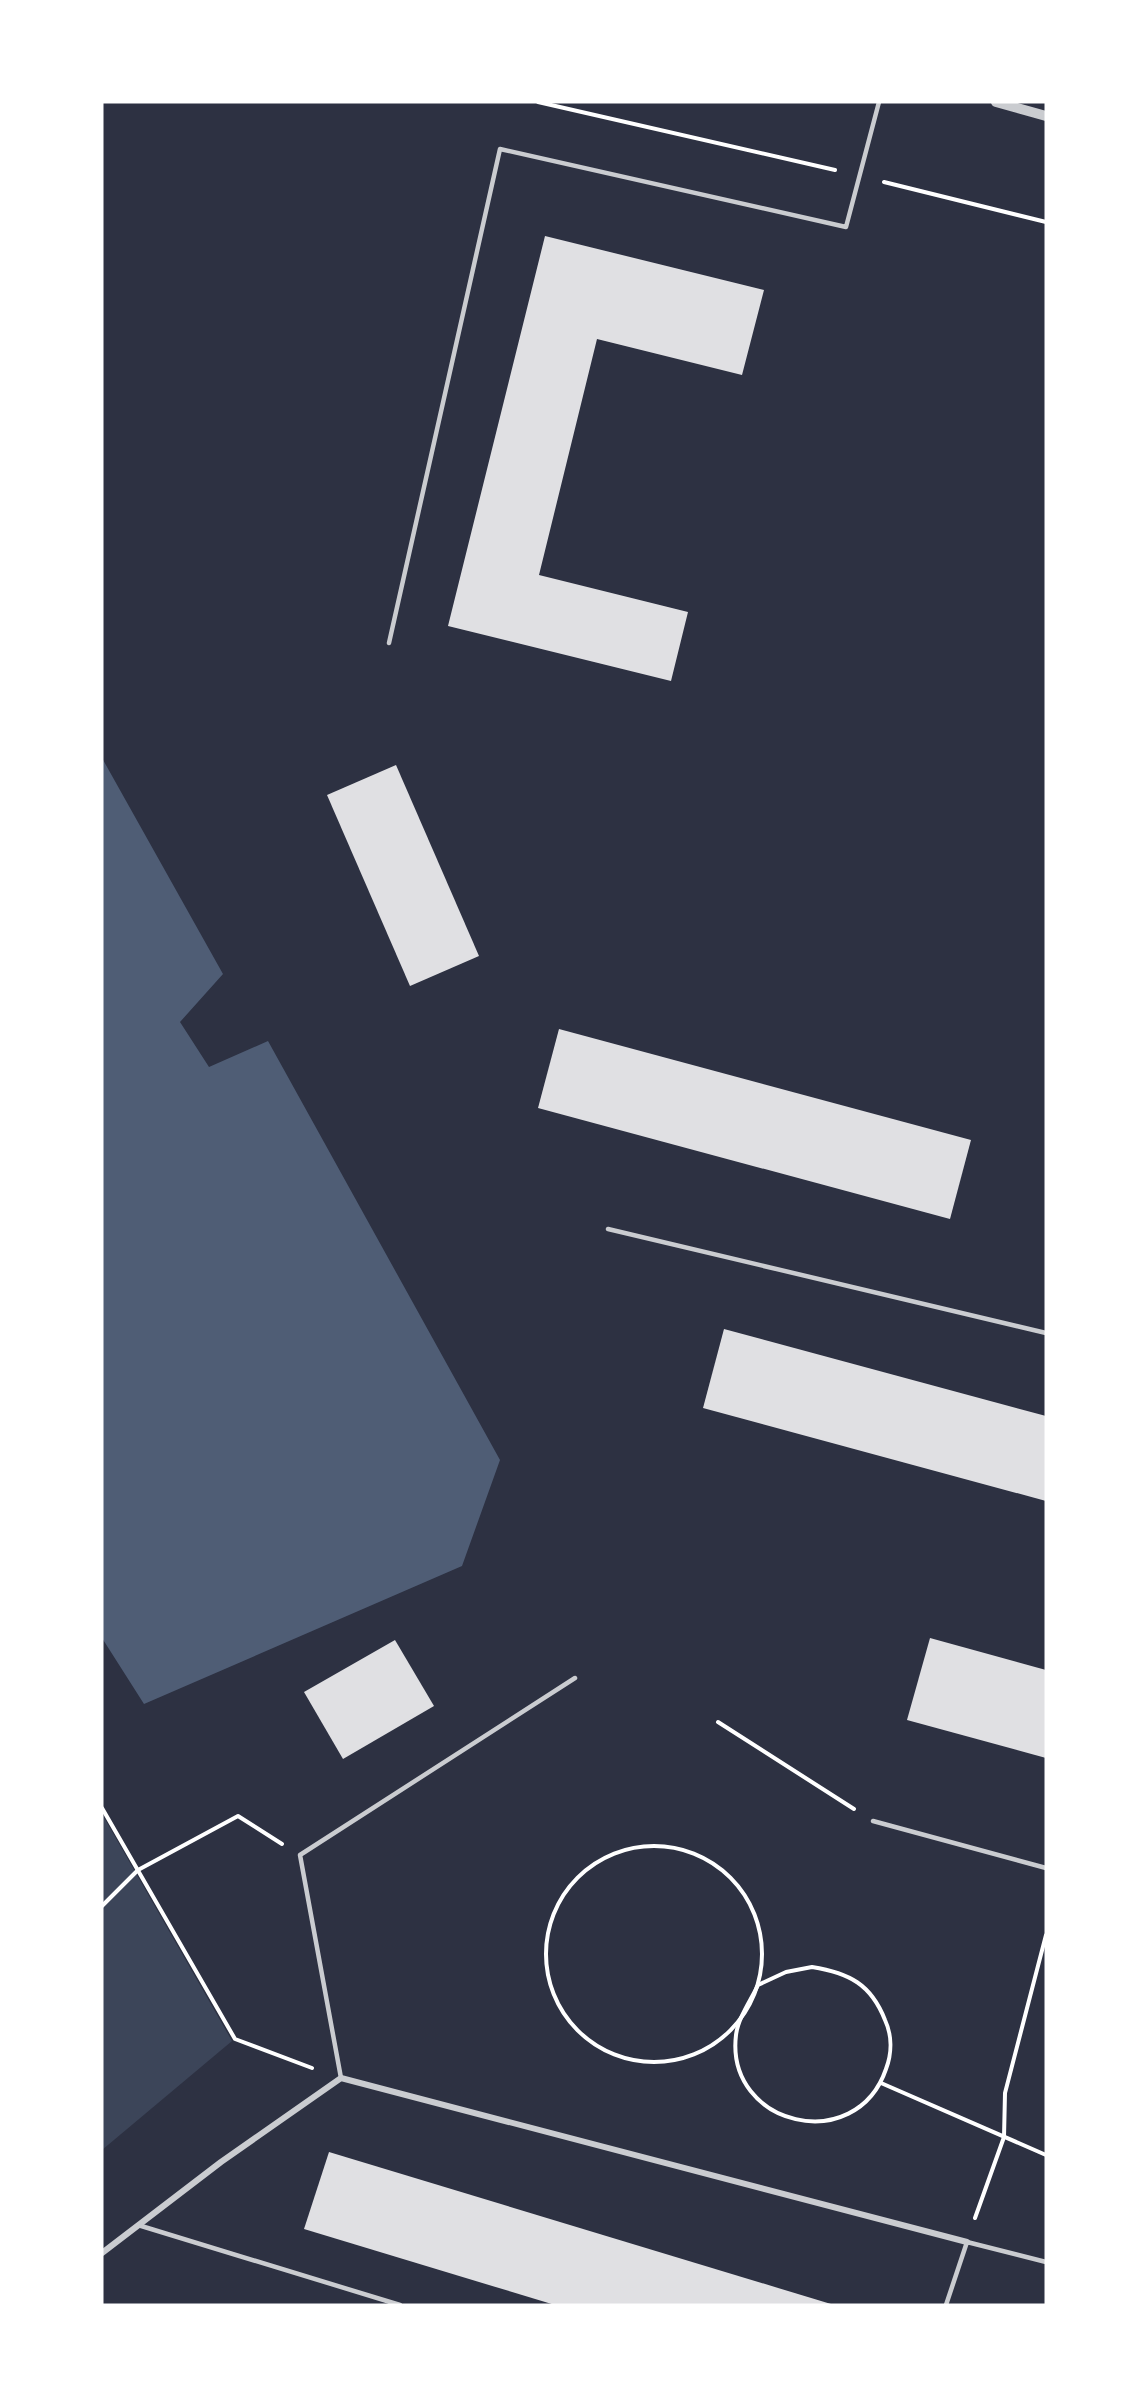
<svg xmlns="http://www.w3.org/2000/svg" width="1148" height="2407" viewBox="0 0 1148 2407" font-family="'Open Sans',sans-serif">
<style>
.green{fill:#3c4559}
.water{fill:#4f5d75}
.building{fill:#e0e0e3}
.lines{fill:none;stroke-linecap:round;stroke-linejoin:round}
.path{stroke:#fff;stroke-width:4}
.service{stroke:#caccd0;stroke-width:4.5}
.minor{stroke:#caccd0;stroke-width:6}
.tertiary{stroke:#caccd0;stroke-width:10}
</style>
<rect width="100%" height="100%" fill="#2d3142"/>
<polygon class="green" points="102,1814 232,2041 102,2150"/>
<polygon class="water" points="102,758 223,974 180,1022 209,1067 268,1041 500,1460 462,1566 144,1704 102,1638"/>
<g class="building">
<polygon points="545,236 764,290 742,375 597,339 539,575 688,612 671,681 448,626"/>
<polygon points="396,765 479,956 410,986 327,795"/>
<polygon points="559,1029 971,1140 950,1219 538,1108"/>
<polygon points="724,1329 1046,1416 1046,1501 703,1408"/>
<polygon points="930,1638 1046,1670 1046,1758 907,1720"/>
<polygon points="395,1640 434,1706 343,1759 304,1692"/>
<polygon points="329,2152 831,2304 831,2305 555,2305 304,2229"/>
</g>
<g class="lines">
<g class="path">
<polyline points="538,102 835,170"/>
<polyline points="884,182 1046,222"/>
<polyline points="718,1722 854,1809"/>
<polyline points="102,1808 235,2039 312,2068"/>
<circle cx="654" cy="1954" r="108"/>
<polyline points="102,1906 138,1870 238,1816 282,1844"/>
<path d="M812,1967c37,6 59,17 73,53 7,15 7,33 1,49 -30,88 -161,57 -150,-34 2,-17 15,-35 22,-50l28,-13z"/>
<polyline points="881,2083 1046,2155"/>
<polyline points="975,2218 1004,2137 1005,2093 1046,1935"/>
</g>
<g class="service">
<polyline points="389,643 500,149 846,227 879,102"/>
<polyline points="608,1229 1046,1333"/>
<polyline points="873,1821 1046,1868"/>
<polyline points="341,2078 300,1855 575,1678"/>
<polyline points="138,2225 400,2305"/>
<polyline points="946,2305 967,2242 1046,2262"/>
</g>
<polyline class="minor" points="102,2253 221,2162 341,2078 967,2242"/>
<polyline class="tertiary" points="996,102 1046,116"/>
</g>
<rect width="1148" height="2407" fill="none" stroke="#ffffff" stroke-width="207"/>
</svg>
